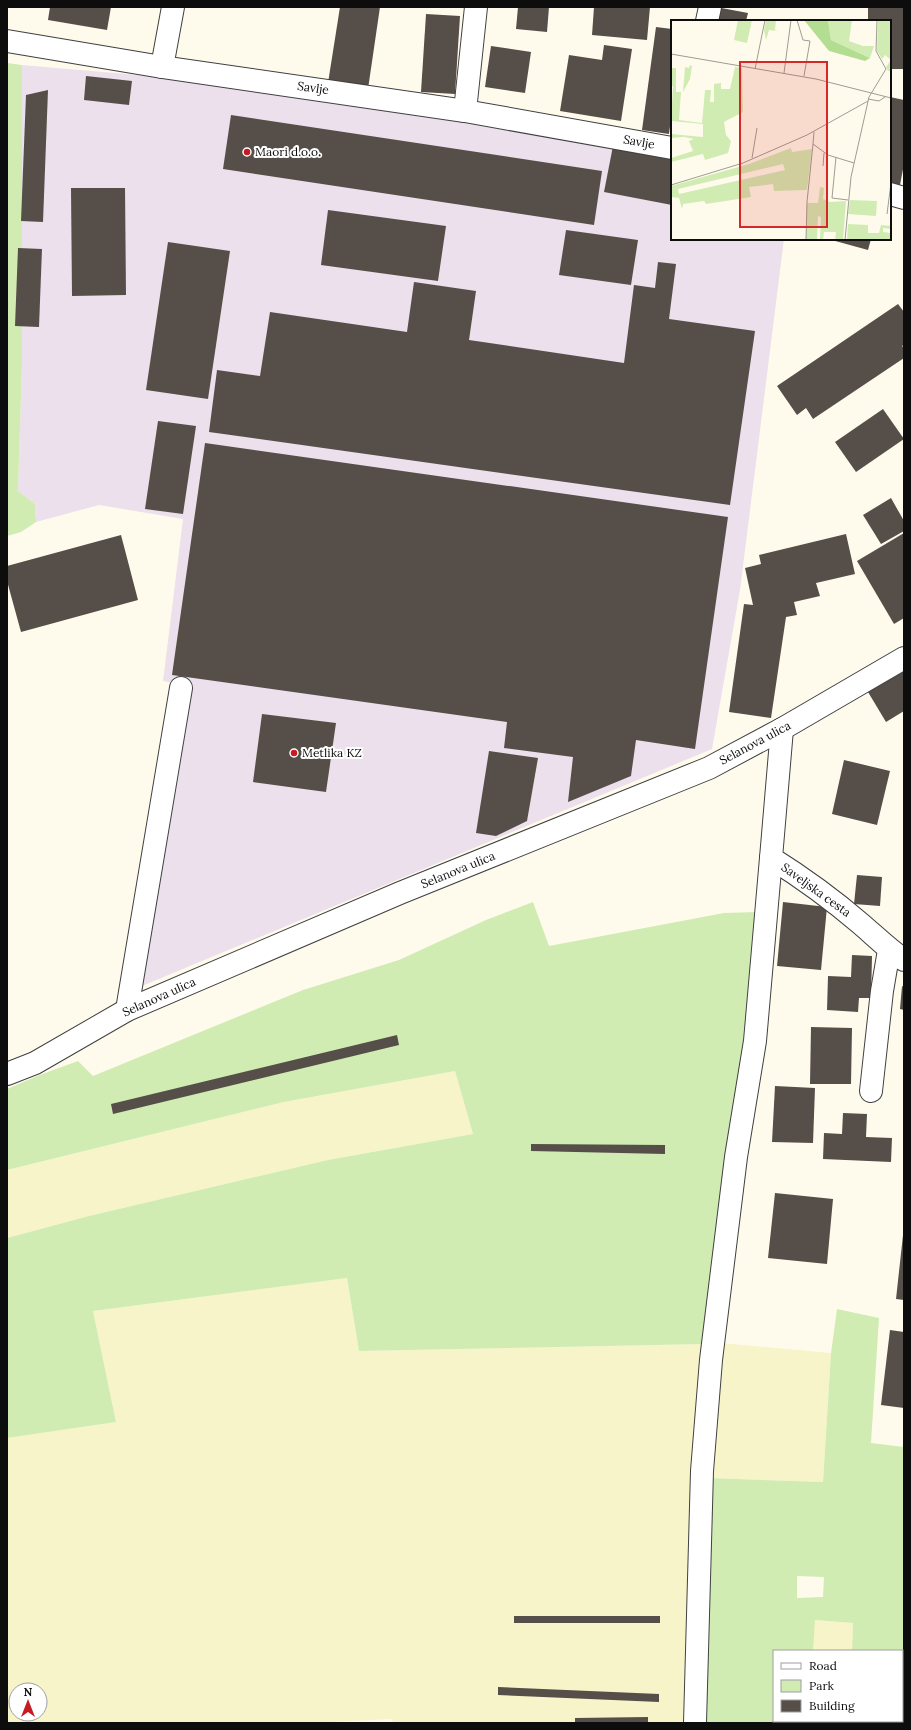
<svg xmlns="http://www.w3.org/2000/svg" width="911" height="1730" viewBox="0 0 911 1730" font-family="Lora,serif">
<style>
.industrial{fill:#ebe0ec}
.farmland{fill:#f7f4ca;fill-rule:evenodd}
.green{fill:#d0ecb3;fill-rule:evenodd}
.building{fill:#564e48}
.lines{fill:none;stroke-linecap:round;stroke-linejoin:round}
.minor-casing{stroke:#404040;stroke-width:24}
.minor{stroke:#fff;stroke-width:22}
.poi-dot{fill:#c71a21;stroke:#fff;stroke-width:1.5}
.labels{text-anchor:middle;stroke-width:4;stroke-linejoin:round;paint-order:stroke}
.street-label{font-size:12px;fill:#0d0d0d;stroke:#fff}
.poi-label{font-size:12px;fill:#0d0d0d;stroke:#fff;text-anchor:start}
.inset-road{fill:none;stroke:#9e9c93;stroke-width:1}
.view{fill:#d62828;fill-opacity:0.15;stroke:#d62828;stroke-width:2}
.inset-edge{fill:none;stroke:#0d0d0d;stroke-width:2}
</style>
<rect width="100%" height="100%" fill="#fffbec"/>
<polygon class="industrial" points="22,65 138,75 611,143 672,155 672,239 784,239 740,590 712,749 142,986 188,685 163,681 183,519 99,505 36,522 35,504 18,491 22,365"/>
<g class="farmland">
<polygon points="455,1071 473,1134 328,1160 89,1216 7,1238 7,1170 284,1102"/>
<path d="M347,1278l12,73 346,-7 -12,101 -5,123v155h-295l-1,-4 -82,4h-303v-285l109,-16 -23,-111zM16,1690h24v24h-24z"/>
<polygon points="721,1343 831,1353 823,1482 708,1478"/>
<polygon points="814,1620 853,1623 852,1651 813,1651"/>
</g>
<g class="green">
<polygon points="7,63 22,65 22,365 18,491 35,504 36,522 21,532 7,536"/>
<polygon points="533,902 549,946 724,913 757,912 746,1041 705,1344 359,1351 347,1278 93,1311 116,1422 7,1438 7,1238 89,1216 328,1160 473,1134 455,1071 284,1102 7,1170 7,1089 37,1076 78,1061 93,1076 303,990 399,960 486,920"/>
<path d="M837,1309l42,9 -8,125 33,4v276h-54v-2h52v-70h-50l1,-28 -38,-3 -2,31h-39v70h37v2h-108l5,-245 115,4 8,-129zM797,1576l27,1 -1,20 -26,1z"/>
</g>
<g class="building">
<polygon points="50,7 111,7 107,30 48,20"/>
<polygon points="340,7 380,7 368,89 328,83"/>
<polygon points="518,7 549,7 547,32 516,29"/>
<polygon points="594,7 650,7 647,40 592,35"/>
<polygon points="716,7 748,13 746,21 713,21"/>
<polygon points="868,7 904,7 904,69 890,69 890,21 868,21"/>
<polygon points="426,14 460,16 455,94 421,92"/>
<polygon points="656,27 672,29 672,111 669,134 642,130"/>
<polygon points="604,45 632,49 621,121 560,111 569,55 602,60"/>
<polygon points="491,46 531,52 525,93 485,87"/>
<polygon points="86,76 132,81 129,105 84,100"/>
<polygon points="48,90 43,222 21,221 26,95"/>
<polygon points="890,97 904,100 904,164 900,185 890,183"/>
<polygon points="231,115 602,171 594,225 223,169"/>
<polygon points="613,146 672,158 672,205 604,192"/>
<polygon points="71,188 125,188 126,295 72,296"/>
<polygon points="328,210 446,226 438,281 321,265"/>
<polygon points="566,230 638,240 631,285 559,275"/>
<polygon points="828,239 871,239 868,250"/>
<polygon points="168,242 230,251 208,399 146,390"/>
<polygon points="18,248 42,249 39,327 15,326"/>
<polygon points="658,262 676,264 669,319 755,331 730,505 209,432 217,370 260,376 270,312 407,332 414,282 476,291 469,340 624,363 634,285 655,288"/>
<polygon points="898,304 904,312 904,345 902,346 904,348 904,358 813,419 806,408 797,415 777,386"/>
<polygon points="883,409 904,439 856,472 835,442"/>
<polygon points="158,421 196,426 183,514 145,509"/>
<polygon points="205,443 728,517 695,749 636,740 631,776 568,802 573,757 504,748 507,722 172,675"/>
<polygon points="891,498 904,521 904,531 881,544 863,515"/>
<polygon points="904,533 904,618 894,624 857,561"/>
<polygon points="846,534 855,574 816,583 820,596 794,602 797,615 786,617 771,718 729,712 744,604 753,605 745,568 761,564 759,555"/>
<polygon points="121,535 138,600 21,632 7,581 7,566"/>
<polygon points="904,671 904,711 886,722 868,692"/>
<polygon points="262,714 336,723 326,792 253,782"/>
<polygon points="489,751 538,758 527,821 496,836 476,833"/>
<polygon points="844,760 890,771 877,825 832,814"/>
<polygon points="857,875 882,877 880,906 854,904"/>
<polygon points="783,902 827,907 821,970 777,966"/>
<polygon points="852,955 872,956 871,998 859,998 858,1012 827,1010 828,976 851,977"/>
<polygon points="902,986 904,987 904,1010 900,1009"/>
<polygon points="811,1027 852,1028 851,1084 810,1084"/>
<polygon points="397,1035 399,1045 113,1114 111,1104"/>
<polygon points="775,1086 815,1088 813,1143 772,1142"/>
<polygon points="843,1113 867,1114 866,1137 892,1138 891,1162 823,1159 824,1133 842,1134"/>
<polygon points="531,1144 665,1145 665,1154 531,1151"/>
<polygon points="775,1193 833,1199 827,1264 768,1258"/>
<polygon points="903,1235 904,1235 904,1300 896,1299"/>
<polygon points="890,1330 904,1332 904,1408 881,1405"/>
<rect x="514" y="1616" width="146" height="7"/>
<polygon points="498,1687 659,1694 659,1702 498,1695"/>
<polygon points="648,1717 648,1723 575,1723 575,1718"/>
</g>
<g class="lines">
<g class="minor-casing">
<g id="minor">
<polyline points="707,21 710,7"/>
<polyline points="7,41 162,67 465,111 672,148"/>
<polyline points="162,67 173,7"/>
<polyline points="465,111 476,7"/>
<polyline points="890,194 904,198"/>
<path d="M782,729l-11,129c32,20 62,42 90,66 14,12 27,25 43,36"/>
<polyline points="127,1010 181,688"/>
<polyline points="7,1074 35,1063 127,1010 400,893 709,768 782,729 904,658"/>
<polyline points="871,1091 882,991 889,950"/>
<polyline points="695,1723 702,1471 711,1360 736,1157 755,1041 771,858"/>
</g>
</g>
<use href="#minor" class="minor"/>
</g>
<g class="poi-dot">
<circle cx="247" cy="152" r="4"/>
<circle cx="294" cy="753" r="4"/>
</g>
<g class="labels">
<g class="street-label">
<text transform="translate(313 88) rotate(8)" y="4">Savlje</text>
<text transform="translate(639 142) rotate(10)" y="4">Savlje</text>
<text transform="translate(755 743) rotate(-28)" y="4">Selanova ulica</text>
<text transform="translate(458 870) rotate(-22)" y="4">Selanova ulica</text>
<text transform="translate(816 890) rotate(36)" y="4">Saveljska cesta</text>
<text transform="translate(159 997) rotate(-24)" y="4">Selanova ulica</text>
</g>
<g class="poi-label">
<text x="255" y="156">Maori d.o.o.</text>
<text x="302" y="757">Metlika KZ</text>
</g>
</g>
<g transform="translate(671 20)">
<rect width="220" height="220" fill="#fffbec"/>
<path d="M67,0h14l-5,23 -13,-3zM95,0h10l-1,10 3,1 -9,-1 -3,10 -2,-10zM157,0h24l-3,21 14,5h11l-4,12 -39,-18zM207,0h13v51h-3l-2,-4 5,-7 -6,-5 -3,4 -5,-8zM19,45l2,1 -2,13 -7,13 2,-25 4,1zM64,47l7,1 1,44 -19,10 2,13 5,6 -3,12 -23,7 -2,-6 -32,8v-4l22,-7 -4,-10 5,-2 -10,-2 -13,1v-4l32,3v-13l-32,-3 2,-35h-2v-18h5v24h5l-2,28 23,3 3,-33h6l-1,12h4v-18l7,-1v6h9zM120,128l1,4 20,-3 -5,41 -33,1 -1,-7 -24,3 2,10 -45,7 -2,-3 -21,3 -1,5 -3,-11 -8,-1v-11l78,-22zM112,144l2,6 -106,24 -1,-5zM149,167l4,1 -1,11 7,3 16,-1 -3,39h-8l1,-8h-12l-1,8h-3l1,-23 -3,-1 -1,24h-11l1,-37h11zM179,180l27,1 -1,15 -28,-2zM177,204l20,1v8h11l2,-8 10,1v3l-8,-1v4l8,1v7h-44z" fill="#d0ecb3" fill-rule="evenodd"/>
<path d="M133,0h24l3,20 39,18 -5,3 -36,-10z" fill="#b3de91"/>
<path class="inset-road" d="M126,0l6,20 7,1 -6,35M0,34l145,25 75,19M84,49l10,-49M113,53l7,-53M197,79l11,2 6,-4M143,112l-1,12 15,11 26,8M165,137l-4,41 16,2M81,138l5,-30M152,146l1,-13M0,165l72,-22 64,-28 61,-34M216,194l4,-31M135,220l1,-38 6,-58M174,220l6,-63 18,-80 17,-28 -10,-18 1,-31"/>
<path class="view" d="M69,42h87v165h-87z"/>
<rect width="220" height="220" class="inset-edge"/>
</g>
<rect width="911" height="1730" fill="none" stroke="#0d0d0d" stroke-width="16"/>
<rect x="773" y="1650" width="130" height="72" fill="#ffffff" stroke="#9e9e9e"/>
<rect x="781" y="1663" width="20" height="6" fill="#ffffff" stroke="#9e9e9e"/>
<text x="809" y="1670" font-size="12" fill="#0d0d0d">Road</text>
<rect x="781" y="1680" width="20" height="12" fill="#d0ecb3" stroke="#9e9e9e"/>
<text x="809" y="1690" font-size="12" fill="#0d0d0d">Park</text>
<rect x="781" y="1700" width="20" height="12" fill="#564e48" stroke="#9e9e9e"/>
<text x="809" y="1710" font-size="12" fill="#0d0d0d">Building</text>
<g transform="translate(28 1702)"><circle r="19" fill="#ffffff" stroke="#9e9e9e"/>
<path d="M0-3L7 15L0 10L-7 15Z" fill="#c71a21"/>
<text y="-6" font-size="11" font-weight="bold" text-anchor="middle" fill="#0d0d0d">N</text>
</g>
</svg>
